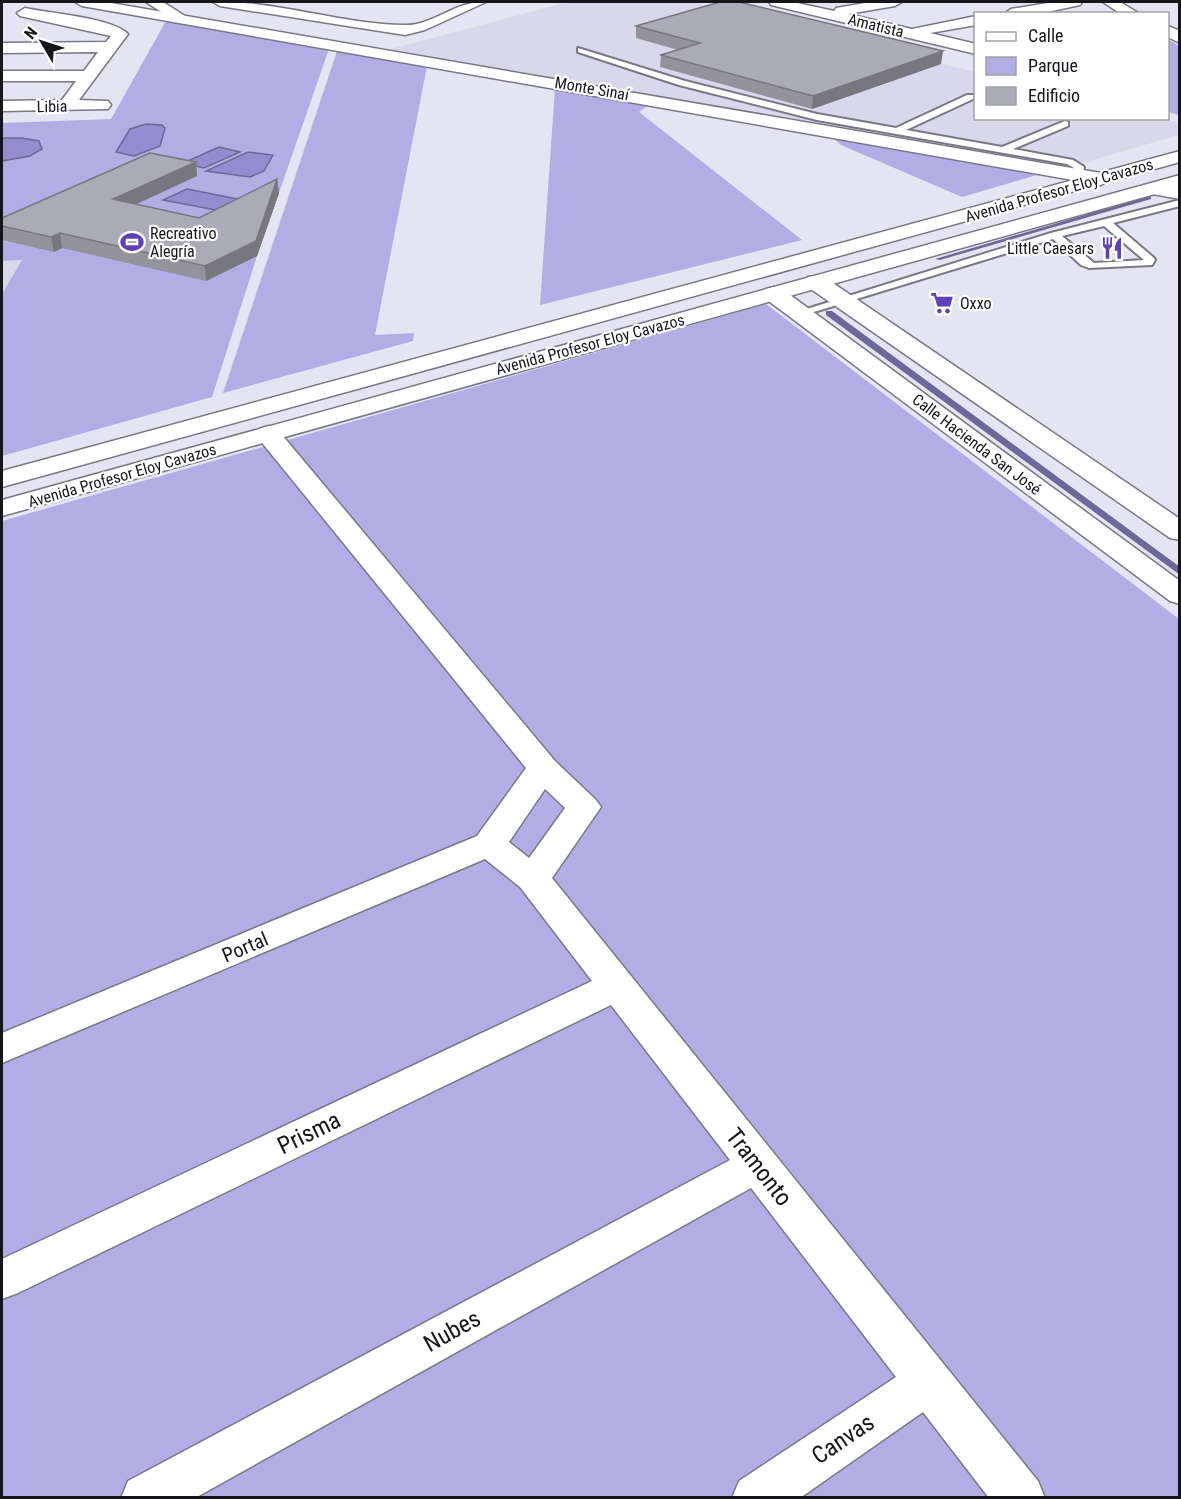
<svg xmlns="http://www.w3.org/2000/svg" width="1181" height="1499" viewBox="0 0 1181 1499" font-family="'Roboto Condensed',sans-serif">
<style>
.built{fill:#d8d7eb}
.green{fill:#b3ade6}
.water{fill:#948cce;stroke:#6e6898;stroke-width:1.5}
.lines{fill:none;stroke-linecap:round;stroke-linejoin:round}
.stream{fill:#6e6898;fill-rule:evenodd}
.service-casing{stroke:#797884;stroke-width:4}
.minor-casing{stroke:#797884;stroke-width:3}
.tertiary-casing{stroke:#797884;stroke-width:3}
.secondary-casing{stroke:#797884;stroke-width:3}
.service{fill:#fff;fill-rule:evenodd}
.minor{fill:#fff;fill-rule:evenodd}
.tertiary{fill:#fff;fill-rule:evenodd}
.secondary{fill:#fff;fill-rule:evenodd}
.wall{fill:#93929d}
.shaded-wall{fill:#787780}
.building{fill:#abaab7;stroke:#787780;stroke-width:1.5}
.labels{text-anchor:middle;stroke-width:4.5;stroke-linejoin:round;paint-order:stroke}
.far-street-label{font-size:16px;fill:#16151a;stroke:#fff}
.far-poi-label{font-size:16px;fill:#16151a;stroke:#fff;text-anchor:start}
.street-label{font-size:20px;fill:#16151a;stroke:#fff}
.near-street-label{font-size:24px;fill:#16151a;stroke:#fff}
</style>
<rect width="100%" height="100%" fill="#e5e4f2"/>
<g class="built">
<polygon points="568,2 692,2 975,72 976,118 1162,119 1179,123 1179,135 1065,168 387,50"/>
<polygon points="22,260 2,297 2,261"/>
</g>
<g class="green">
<polygon points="166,21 329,49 257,256 212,397 2,456 2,294 22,260 2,261 2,123 111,119"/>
<polygon points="1168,39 1179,46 1179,115 1168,112"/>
<polygon points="337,51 427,66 375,335 414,333 413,341 223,393"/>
<polygon points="555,88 650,104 639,112 802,240 540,305"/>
<polygon points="829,135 1037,175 962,197 841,145"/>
<polygon points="766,304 1179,619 1179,1497 2,1498 2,521"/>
</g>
<g class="water">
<polygon points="146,124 162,125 165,128 160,146 134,156 116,152 130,129"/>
<polygon points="2,138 22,138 39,141 42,149 30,156 2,161"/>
<polygon points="219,147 240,152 204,168 183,163"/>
<polygon points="248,152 273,155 264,171 250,177 206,171"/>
<polygon points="187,189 248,201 226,212 163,200"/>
</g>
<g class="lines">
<g class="stream">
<polygon points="1149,196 1151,197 1151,199 940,260 935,259"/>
<polygon points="826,311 832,311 1180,567 1180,575 826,315"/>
</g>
<g class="service-casing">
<g id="service">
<polygon points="578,48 685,81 817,114 896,128 967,95 973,95 973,99 906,130 1002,147 1065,121 1068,122 1068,126 1013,149 1073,160 1084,167 1083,174 1075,176 1074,168 1067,164 817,120 679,85 578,52"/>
<path d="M1180,200v6l-67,17 41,35 1,2 -3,5 -63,3 -8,-3 -28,-26 -249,76 -10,-2 257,-80zM1104,226l40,34 -50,3 -32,-27z"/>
</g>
</g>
<g class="minor-casing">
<g id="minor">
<polygon points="146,2 163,2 188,18 180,23 175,21"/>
<path d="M213,2c62,-2 128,22 191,23 29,1 52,-25 82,-23l-61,28 -20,5 -185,-29z"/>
<polygon points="769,2 793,2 834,11 836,8 871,2 902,2 895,6 848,14 912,29 976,16 976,25 930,33 976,44 976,54 771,5"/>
<polygon points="1054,2 1082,2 1080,5 1038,14 1004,14 1011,9"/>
<polygon points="1103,2 1120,2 1140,14 1121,14"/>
<path d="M25,8c23,5 89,10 103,26l-49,66 29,1 3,4 -3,4 -106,2v-10l60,-1 14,-19h-74v-10h82l14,-19 -96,1v-10l104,-1 5,-6 -91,-20 -3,-3z"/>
<polygon points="1168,26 1180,31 1180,43 1168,37"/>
<polygon points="816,276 824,277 1180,519 1180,540 1170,538 808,287 805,282 808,277"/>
<polygon points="774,287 782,289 1180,581 1180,604 1170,601 766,299 763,294 766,289"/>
<path d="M268,426l9,3 278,332 41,39 5,7 -49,71 486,603 7,17h-56l-66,-86 -123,86h-68l7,-17 157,-104 -145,-189 -556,310h-74l7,-17 602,-321 -119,-155 -593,288 -16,6v-40l590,-278 -72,-94 -35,-28 -483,204v-30l475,-197 49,-68 -267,-329 -4,-5 4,-5zM545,789l20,19 -36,50 -20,-16z"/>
</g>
</g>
<g class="tertiary-casing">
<g id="tertiary">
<polygon points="75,2 105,2 1101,173 1111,179 1101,185 82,6"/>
<polygon points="1154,183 1180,187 1180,199 1147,193 1144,189 1147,185"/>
</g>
</g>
<g class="secondary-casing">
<g id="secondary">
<polygon points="1180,151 1180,162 2,487 2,471"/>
<polygon points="1180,175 1180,187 2,516 2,500"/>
</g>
</g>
<use href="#service" class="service"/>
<use href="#minor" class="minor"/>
<use href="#tertiary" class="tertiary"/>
<use href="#secondary" class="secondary"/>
</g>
<g class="wall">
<polygon points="636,26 941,64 812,109 660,67 661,55 678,50 636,38"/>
<polygon points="196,162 197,176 136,204 199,218 277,179 279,193 257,256 206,281 62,248 54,252 2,240 2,218"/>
</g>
<g class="shaded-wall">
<polygon points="943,51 941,64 812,109 813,96"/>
<polygon points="196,162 197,176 115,214 113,199"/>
<polygon points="277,179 279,193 257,256 206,281 205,266"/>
<polygon points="60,233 62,248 54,252 51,237"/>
</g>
<g class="building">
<polygon points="720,2 739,2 943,51 813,96 661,55 700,43 636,26"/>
<polygon points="150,153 196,162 113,199 199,218 277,179 256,241 205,266 60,233 51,237 2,226 2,218"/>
</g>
<defs>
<g id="stadium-bare" transform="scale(1.8)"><path d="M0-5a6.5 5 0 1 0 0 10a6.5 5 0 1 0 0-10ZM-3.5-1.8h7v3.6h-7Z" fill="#5e40b8" stroke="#fff" stroke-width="2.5" paint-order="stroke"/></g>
<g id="restaurant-bare" transform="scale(1.8)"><path d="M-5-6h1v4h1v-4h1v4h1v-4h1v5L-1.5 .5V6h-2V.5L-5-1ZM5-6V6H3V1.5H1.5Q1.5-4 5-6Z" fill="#5e40b8" stroke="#fff" stroke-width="2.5" paint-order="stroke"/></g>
<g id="supermarket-bare" transform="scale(1.8)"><path d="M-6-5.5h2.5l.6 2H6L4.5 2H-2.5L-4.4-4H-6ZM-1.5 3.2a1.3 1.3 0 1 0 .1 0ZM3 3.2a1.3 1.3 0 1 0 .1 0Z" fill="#5e40b8" stroke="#fff" stroke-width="2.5" paint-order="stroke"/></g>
</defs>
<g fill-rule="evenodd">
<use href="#stadium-bare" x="132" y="242"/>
<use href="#restaurant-bare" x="1112" y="248"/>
<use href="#supermarket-bare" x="942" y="303"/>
</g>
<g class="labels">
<g class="far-street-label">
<text transform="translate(876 25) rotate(14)" y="6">Amatista</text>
<text transform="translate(592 88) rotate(10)" y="6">Monte Sinaí</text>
<text transform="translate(52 106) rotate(-1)" y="6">Libia</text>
<text transform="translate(1059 190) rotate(-16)" y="6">Avenida Profesor Eloy Cavazos</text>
<text transform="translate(590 344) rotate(-15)" y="6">Avenida Profesor Eloy Cavazos</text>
<text transform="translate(977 444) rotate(37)" y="6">Calle Hacienda San José</text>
<text transform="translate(122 475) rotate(-16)" y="6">Avenida Profesor Eloy Cavazos</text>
</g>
<g class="far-poi-label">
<text x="150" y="239">Recreativo<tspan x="150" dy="18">Alegría</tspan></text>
<text x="1094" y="254" text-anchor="end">Little Caesars</text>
<text x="960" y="309">Oxxo</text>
</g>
<g class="street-label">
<text transform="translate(245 947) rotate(-23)" y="7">Portal</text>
</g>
<g class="near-street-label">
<text transform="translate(309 1133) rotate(-26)" y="8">Prisma</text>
<text transform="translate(759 1167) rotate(52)" y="8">Tramonto</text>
<text transform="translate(452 1331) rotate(-29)" y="8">Nubes</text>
<text transform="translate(843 1439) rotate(-34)" y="8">Canvas</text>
</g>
</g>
<rect width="1181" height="1499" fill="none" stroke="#16151a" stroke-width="6"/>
<rect x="974" y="12" width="195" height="108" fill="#ffffff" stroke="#a2a1a3" stroke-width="1.5"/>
<rect x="986" y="32" width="30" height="9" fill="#ffffff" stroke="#a2a1a3" stroke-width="1.5"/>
<text x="1028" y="42" font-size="18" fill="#16151a">Calle</text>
<rect x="986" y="57" width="30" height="18" fill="#b3ade6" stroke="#a2a1a3" stroke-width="1.5"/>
<text x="1028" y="72" font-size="18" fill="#16151a">Parque</text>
<rect x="986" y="87" width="30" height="18" fill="#abaab7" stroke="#a2a1a3" stroke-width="1.5"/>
<text x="1028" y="102" font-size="18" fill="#16151a">Edificio</text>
<g transform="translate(42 42) rotate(309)" stroke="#ffffff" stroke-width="4.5" paint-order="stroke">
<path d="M0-4.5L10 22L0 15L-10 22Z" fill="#16151a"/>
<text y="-9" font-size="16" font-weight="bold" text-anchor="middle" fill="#16151a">N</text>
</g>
</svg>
